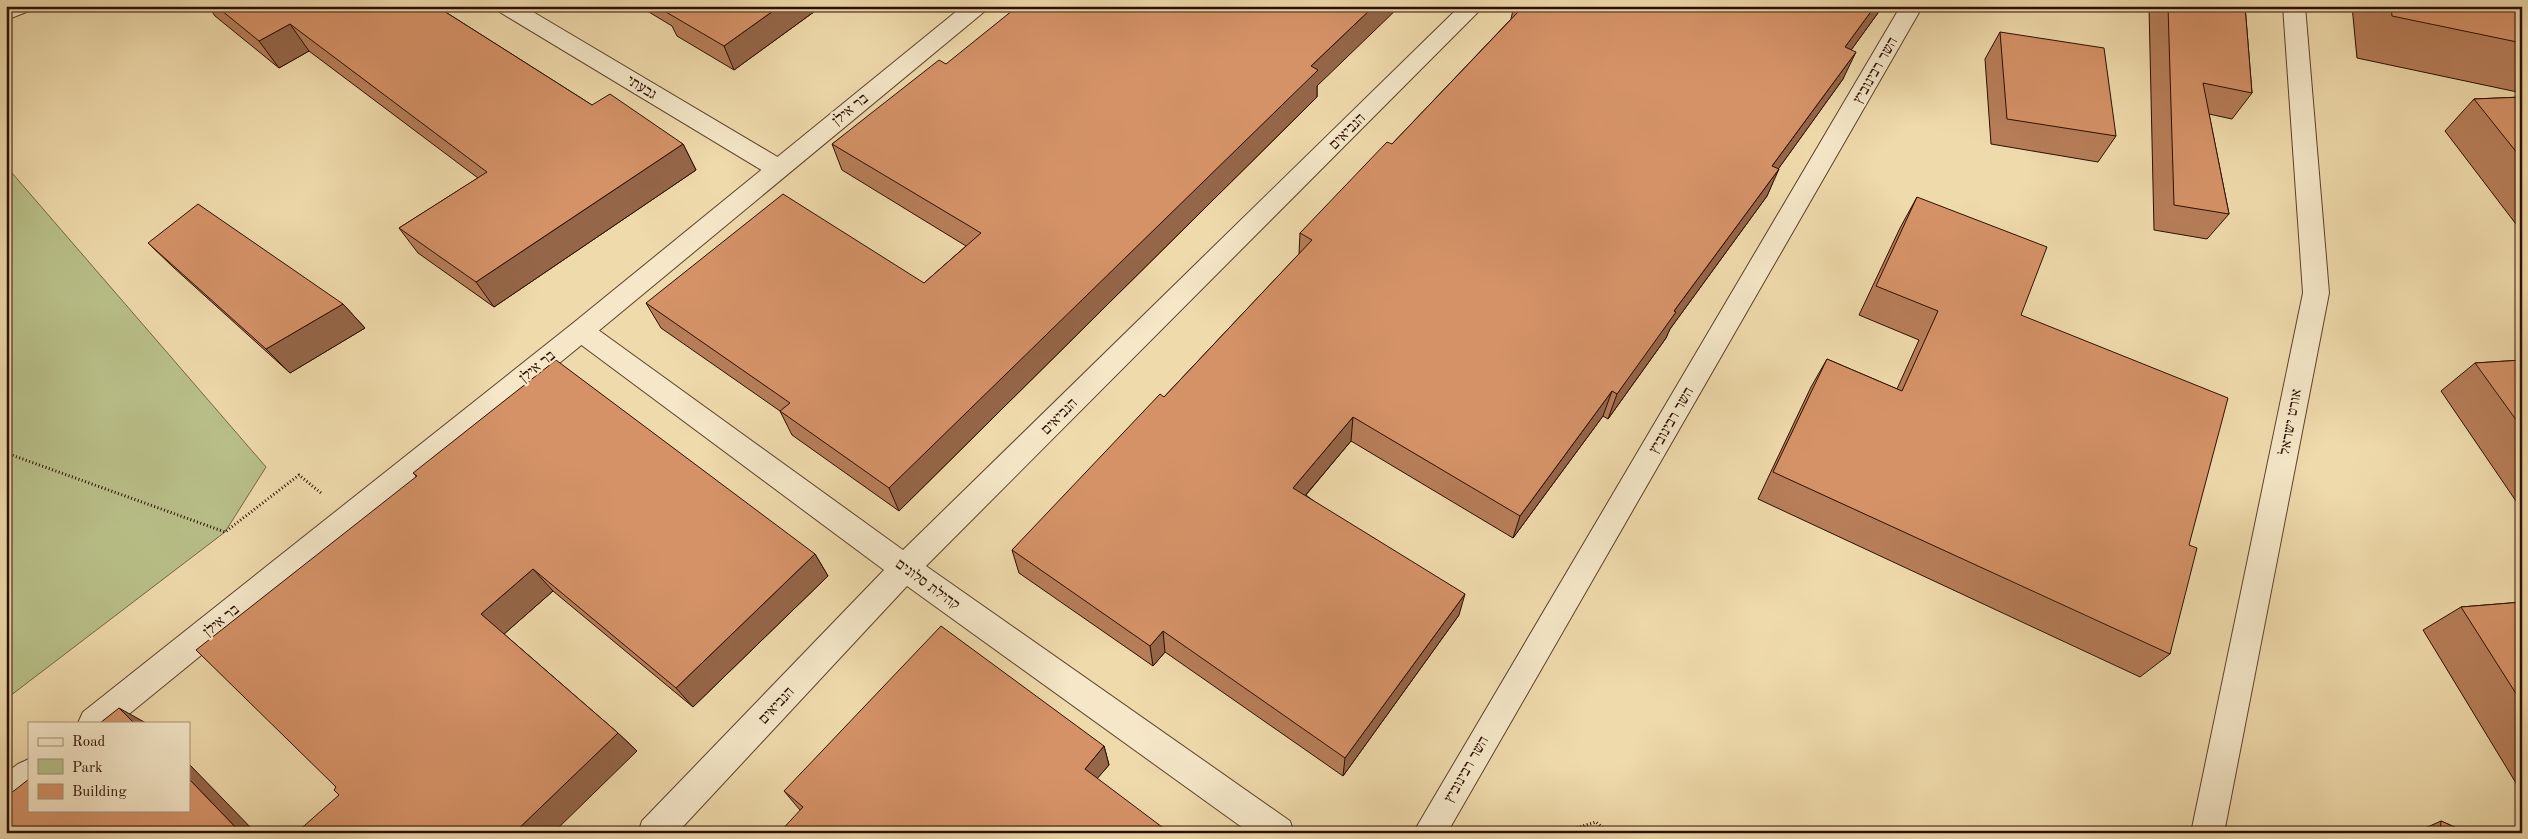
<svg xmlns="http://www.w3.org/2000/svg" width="2528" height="839" viewBox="0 0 2528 839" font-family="'Old Standard TT','Frank Ruhl Libre',serif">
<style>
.green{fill:#b9c089;stroke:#726744}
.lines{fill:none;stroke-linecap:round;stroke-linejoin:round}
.pedestrian-casing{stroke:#5d412b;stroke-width:2}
.minor-casing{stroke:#5d412b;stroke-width:2}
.tertiary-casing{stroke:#5d412b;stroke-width:2}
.path{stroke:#2c0e00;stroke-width:3;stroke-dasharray:1 2.5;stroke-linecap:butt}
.pedestrian{fill:#f5e7c8;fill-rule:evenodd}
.minor{fill:#f5e7c8;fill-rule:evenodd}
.tertiary{fill:#f5e7c8;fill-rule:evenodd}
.wall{fill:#b77e59;stroke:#2c0e00}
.shaded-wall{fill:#956648;stroke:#2c0e00}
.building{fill:#d59267;stroke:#2c0e00}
.labels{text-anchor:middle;stroke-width:4.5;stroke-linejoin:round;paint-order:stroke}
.street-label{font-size:15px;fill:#2c0e00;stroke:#f5e7c8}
</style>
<rect width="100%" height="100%" fill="#efdaab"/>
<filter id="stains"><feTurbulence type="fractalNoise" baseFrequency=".004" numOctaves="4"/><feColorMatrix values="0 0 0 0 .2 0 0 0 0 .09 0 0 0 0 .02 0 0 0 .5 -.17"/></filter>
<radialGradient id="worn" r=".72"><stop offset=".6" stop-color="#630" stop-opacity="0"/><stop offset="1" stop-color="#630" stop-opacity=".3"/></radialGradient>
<polygon class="green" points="6,166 266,467 225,532 6,699"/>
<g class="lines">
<g class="pedestrian-casing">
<polygon id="pedestrian" points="6,6 32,6 29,11 6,20"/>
</g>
<g class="minor-casing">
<g id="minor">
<polygon points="495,6 523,6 786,162 789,168 786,174 777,177 768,174 498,11"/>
<polygon points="1460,6 1484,6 926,566 1290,821 1294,833 1250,833 907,586 677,833 638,833 642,821 884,570 572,338 568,331 572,324 581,321 590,324 903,550"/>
<polygon points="1898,6 1920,6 1921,9 1447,833 1413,833 1899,9"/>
<polygon points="2283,6 2305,6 2329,293 2224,833 2191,833 2303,293"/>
</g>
</g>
<g class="tertiary-casing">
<g id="tertiary">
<polygon points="963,6 988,6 985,11 590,338 118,723 78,723 83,712 572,324"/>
<polygon points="29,759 29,795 17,804 6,809 6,773 18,764"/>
</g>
</g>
<g class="path">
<polyline points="6,453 225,532 299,475 321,493"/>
<polyline points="1560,833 1596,822 1609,833"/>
</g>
<use href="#pedestrian" class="pedestrian"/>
<use href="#minor" class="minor"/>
<use href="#tertiary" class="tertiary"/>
</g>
<g class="wall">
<polygon points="208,6 436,6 592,105 683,144 696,170 494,307 418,253 399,228 478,178 309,51 279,68 215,16"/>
<polygon points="639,6 822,6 734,70 677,36 672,26"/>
<polygon points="1517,6 1883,6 1851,50 1843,79 1778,169 1767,196 1670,329 1666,338 1608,419 1603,416 1513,538 1351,441 1306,495 1459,615 1343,776 1165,652 1153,666 1019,573 1012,550 1164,397 1299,254 1300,233 1392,144 1511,19 1513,10"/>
<polygon points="2149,6 2245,6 2252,93 2232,119 2209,114 2229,214 2207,239 2154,230"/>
<polygon points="2352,6 2522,6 2522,93 2357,58"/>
<polygon points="2000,32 2116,136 2098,162 1991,144 1985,59"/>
<polygon points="946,64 1317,86 1317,97 899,511 792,435 780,411 661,328 646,303 924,283 966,246 842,170 832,144"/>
<polygon points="2522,97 2522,232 2445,131 2474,99"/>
<polygon points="1917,197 2021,315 2189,545 2170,654 2140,677 1758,499 1811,387 1827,359 1897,389 1919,340 1859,315 1900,228"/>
<polygon points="148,243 343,304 365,328 290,373 173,267"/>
<polygon points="2522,360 2522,504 2518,504 2441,391 2475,363"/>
<polygon points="413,473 815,554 828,576 693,707 553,591 504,634 618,733 637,751 339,795 336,787 416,476"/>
<polygon points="2522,602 2522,793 2423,630 2461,607"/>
<polygon points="1104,746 1109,765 1097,778 800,810 784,791"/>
<polygon points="2441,821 2468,833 2414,833"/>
</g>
<g class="shaded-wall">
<polygon points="780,6 822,6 734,70 724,46"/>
<polygon points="1374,6 1400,6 1317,86 1317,97 899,511 889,488 1311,66"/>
<polygon points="1875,6 1883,6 1833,75 1845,47"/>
<polygon points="290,24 309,51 279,68 259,41"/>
<polygon points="1856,52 1843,79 1761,193 1772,166"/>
<polygon points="683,144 696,170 494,307 476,282"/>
<polygon points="1779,169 1767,196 1670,329 1666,338 1608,419 1617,394 1674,311"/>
<polygon points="343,304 365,328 290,373 266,349"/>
<polygon points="1612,391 1603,416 1513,538 1520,516"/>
<polygon points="1353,417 1351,441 1292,511 1293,488"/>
<polygon points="815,554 828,576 693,707 676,688"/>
<polygon points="533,569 553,591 503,635 481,614"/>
<polygon points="1465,594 1459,615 1343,776 1345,758"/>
<polygon points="1163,631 1165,652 1153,666 1150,646"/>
<polygon points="119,708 146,723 134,723"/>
<polygon points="618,733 637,751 553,833 514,833"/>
<polygon points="1104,746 1109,765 1090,787 1085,769"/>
<polygon points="189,764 256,833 241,833 189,779"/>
</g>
<g class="building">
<polygon points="216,6 436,6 592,105 610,94 683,144 476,282 399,228 487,172 290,24 259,41"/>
<polygon points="668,6 780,6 724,46 666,12 671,8"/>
<polygon points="1018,6 1374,6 1311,66 1318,70 889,488 780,411 790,403 646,303 783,194 924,283 981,233 832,144 939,60 946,64"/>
<polygon points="1517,6 1875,6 1845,47 1856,52 1772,166 1779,169 1674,311 1676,312 1617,394 1612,391 1520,516 1353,417 1293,488 1465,594 1345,758 1163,631 1150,646 1012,550 1160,394 1164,397 1312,240 1300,233 1387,142 1392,144 1518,12 1513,10"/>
<polygon points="2168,6 2245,6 2252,93 2203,83 2229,214 2174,205"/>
<polygon points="2391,6 2522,6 2522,43 2392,16"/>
<polygon points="2000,32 2104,48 2116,136 2007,119"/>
<polygon points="2522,97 2522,159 2474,99"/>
<polygon points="1917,197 2047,247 2021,315 2228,398 2189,545 2197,548 2170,654 1773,472 1827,359 1902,391 1938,311 1876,286"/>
<polygon points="198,204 343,304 266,349 148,243"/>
<polygon points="556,360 815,554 676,688 533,569 481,614 618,733 514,833 296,833 339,795 334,790 336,787 196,650 417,476 413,473"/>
<polygon points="2522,360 2522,428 2475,363"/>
<polygon points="2522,602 2522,703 2461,607"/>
<polygon points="941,626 1104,746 1085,769 1170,833 779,833 803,807 784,791"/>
<polygon points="119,708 134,723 100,723"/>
<polygon points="29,779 29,810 189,810 189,779 241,833 6,833 6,797"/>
<polygon points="2441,821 2468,833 2440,833"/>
</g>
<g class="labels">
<g class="street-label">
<text transform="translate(1875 70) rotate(-60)" y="5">השר רבינוביץ</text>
<text transform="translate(642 87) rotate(31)" y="5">גבעתי</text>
<text transform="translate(850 109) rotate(-39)" y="5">בר אילן</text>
<text transform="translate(1347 131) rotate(-45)" y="5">הנביאים</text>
<text transform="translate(537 366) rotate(-39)" y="5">בר אילן</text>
<text transform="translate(1059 416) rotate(-45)" y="5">הנביאים</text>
<text transform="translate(1671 420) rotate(-60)" y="5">השר רבינוביץ</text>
<text transform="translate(2290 422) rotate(-79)" y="5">אורט ישראל</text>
<text transform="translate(928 584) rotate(36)" y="5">קהילת סלונים</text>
<text transform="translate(221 620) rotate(-39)" y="5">בר אילן</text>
<text transform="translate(776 705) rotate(-47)" y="5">הנביאים</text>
<text transform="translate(1466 769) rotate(-60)" y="5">השר רבינוביץ</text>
</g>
</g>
<rect width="2528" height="839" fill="none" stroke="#efdaab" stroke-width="25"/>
<rect x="8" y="8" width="2513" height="824" fill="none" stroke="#2c0e00" stroke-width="2.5"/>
<rect x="12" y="12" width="2503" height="814" fill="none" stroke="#2c0e00"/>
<rect x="28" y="722" width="162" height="90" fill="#f5e7c8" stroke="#a59078"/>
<rect x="38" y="738" width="25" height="8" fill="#f5e7c8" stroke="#a59078"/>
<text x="72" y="746" font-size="15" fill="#2c0e00">Road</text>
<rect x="38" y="759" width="25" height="15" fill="#b9c089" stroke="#a59078"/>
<text x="72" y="772" font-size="15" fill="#2c0e00">Park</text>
<rect x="38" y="784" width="25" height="15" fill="#d59267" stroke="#a59078"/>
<text x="72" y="796" font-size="15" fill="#2c0e00">Building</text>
<rect width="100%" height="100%" filter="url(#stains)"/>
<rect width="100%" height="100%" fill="url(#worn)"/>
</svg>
